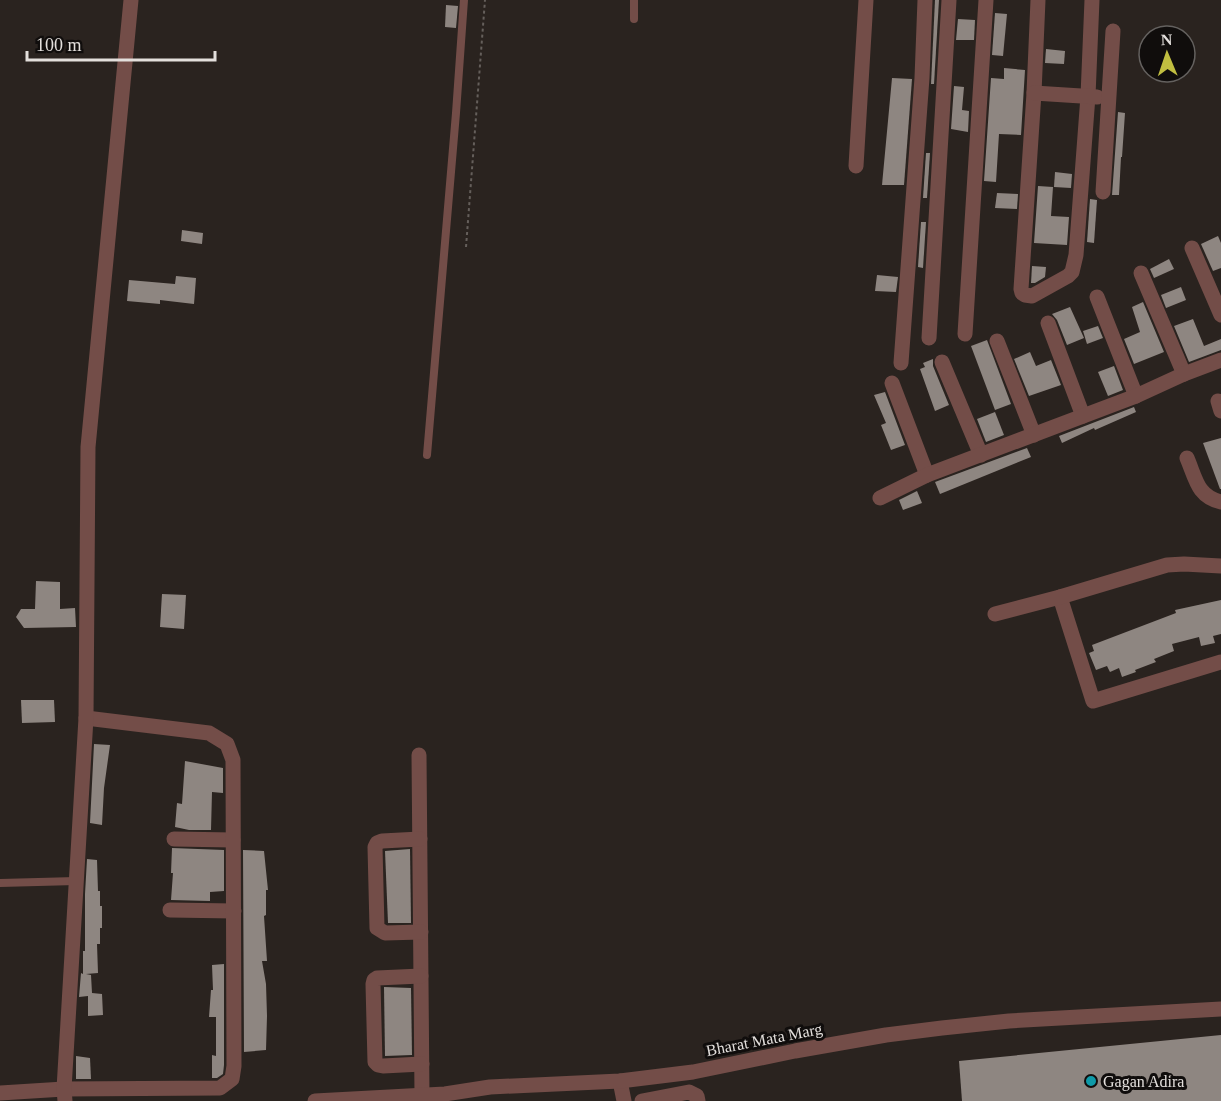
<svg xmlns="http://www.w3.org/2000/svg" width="1221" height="1101" viewBox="0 0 1221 1101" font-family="Georgia,serif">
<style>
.building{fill:#8e8681}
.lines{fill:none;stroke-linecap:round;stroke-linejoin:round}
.path{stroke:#655f5b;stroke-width:2;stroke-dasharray:3 3;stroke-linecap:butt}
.service{stroke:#734d48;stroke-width:8}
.minor{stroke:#734d48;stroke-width:15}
.culture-dot{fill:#0f9aa8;stroke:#100d0c;stroke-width:2}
.labels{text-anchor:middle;stroke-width:6;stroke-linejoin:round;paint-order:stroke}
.street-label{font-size:16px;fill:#e3dfdc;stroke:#100d0c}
.poi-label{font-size:16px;fill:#e3dfdc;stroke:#100d0c;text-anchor:start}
</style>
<rect width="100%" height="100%" fill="#2a231f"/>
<g class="building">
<polygon points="935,0 939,0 934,84 931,84"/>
<polygon points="446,5 458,6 456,28 445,27"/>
<polygon points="995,13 1007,14 1003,56 992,55"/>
<polygon points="958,19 975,20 974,40 956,40"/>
<polygon points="1046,49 1065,51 1064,64 1045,63"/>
<polygon points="1004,68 1025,70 1021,135 999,134 996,182 984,181 991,78 1004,79"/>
<polygon points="892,78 912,79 904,185 882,185"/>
<polygon points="954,86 964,87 962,110 969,111 968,132 951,129"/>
<polygon points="1118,112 1125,113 1122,157 1121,157 1119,195 1112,195"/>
<polygon points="926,153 930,153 927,198 923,198"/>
<polygon points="1055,172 1072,174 1071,188 1054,187"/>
<polygon points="1038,186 1053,187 1051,216 1069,217 1067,245 1034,243"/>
<polygon points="997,193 1018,194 1017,209 995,208"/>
<polygon points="1090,199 1097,200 1094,243 1087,242"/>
<polygon points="921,222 926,222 923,268 918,267"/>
<polygon points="182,230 203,233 202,244 181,241"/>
<polygon points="1218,236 1221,243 1221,268 1213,271 1201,244"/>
<polygon points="1169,259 1174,269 1154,278 1150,269"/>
<polygon points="1032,266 1046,267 1045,277 1035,283 1031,283"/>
<polygon points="877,275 898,277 896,292 875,291"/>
<polygon points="176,276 196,278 194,304 160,300 160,304 127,301 129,280 175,284"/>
<polygon points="1181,287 1186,300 1166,308 1161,295"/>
<polygon points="1143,302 1164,352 1134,364 1124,339 1140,332 1132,307"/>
<polygon points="1070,307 1084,338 1067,345 1057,320 1052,314"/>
<polygon points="1193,319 1204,346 1221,339 1221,350 1189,362 1174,326"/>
<polygon points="1098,326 1103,338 1087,344 1083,331"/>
<polygon points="987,340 1011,404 995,410 971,346"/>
<polygon points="1030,352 1036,366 1051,360 1061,385 1029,396 1014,359"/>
<polygon points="933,359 933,366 949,405 935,411 920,369 925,367 923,363"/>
<polygon points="1114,366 1123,390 1108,396 1098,372"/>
<polygon points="885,392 905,445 891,450 881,425 886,423 874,395"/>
<polygon points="1134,407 1136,412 1095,430 1094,428 1062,443 1059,436"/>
<polygon points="995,412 1004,435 986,442 977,419"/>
<polygon points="1221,438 1221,489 1220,489 1203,443"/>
<polygon points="1027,448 1031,457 940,494 935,482"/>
<polygon points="917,491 922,503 903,510 899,500"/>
<polygon points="36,581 60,582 60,609 75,608 76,627 24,628 16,617 21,609 35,609"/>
<polygon points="162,594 186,595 184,629 160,627"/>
<polygon points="1221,600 1221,634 1213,636 1215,643 1201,646 1199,637 1172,644 1174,651 1154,659 1156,662 1135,670 1136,672 1122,677 1119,668 1110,672 1107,666 1096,670 1089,653 1094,651 1092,645 1176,613 1175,610"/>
<polygon points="21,700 54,700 55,722 22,723"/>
<polygon points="94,744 110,745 104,788 102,825 90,823"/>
<polygon points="185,761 223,768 223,793 212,792 211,830 189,830 175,827 177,803 182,804"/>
<polygon points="172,848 224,850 224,891 210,892 210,901 171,900 173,873 171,873"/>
<polygon points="410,849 411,923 388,923 385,851"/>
<polygon points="243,850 264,851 268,890 266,890 266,915 264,916 267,961 262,961 266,984 267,1016 266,1050 244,1052"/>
<polygon points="87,859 97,860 98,891 100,891 100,906 102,906 102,928 100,928 100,944 97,944 98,973 86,974 91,975 92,993 102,994 103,1015 88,1016 88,996 79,997 81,973 83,974 83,951 85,951 85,894"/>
<polygon points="224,964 224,1065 223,1074 217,1078 212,1078 212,1055 216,1056 216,1017 209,1017 211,990 213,990 212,965"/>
<polygon points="384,987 411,988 412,1055 385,1056"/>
<polygon points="1221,1035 1221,1101 962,1101 959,1061"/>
<polygon points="76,1056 90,1058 91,1079 76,1079"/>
</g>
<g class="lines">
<polyline class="path" points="466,247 485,0"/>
<g class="service">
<polyline points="634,19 634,0"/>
<polyline points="427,455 456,113 464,0"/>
<polyline points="0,883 76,881"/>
</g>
<g class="minor">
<polyline points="1038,0 1034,93 1021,289 1022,293 1025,295 1032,296 1068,276 1072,272 1076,255 1088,96 1092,0"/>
<polyline points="1034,93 1097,97"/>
<polyline points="856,166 866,0"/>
<polyline points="1103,192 1113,31"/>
<polyline points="1192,248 1221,315"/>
<polyline points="1141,273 1184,374"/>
<polyline points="1097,297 1136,396"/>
<polyline points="1048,323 1083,416"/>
<polyline points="965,334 986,0"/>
<polyline points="929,338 949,0"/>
<polyline points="997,341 1034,435"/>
<polyline points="942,362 981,455"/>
<polyline points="901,363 922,78 925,0"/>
<polyline points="892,383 927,475"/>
<polyline points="1218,401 1221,411"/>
<path d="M1187,458c9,21 10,38 34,44"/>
<polyline points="880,498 927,475 1136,396 1184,374 1221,360"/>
<polyline points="1060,597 1093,701 1221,662"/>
<polyline points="995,614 1060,597 1167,565 1184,564 1221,566"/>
<polyline points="419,755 422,1095"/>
<polyline points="174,839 233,840"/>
<polyline points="420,839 382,841 377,843 375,847 377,928 385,933 421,932"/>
<polyline points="170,910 234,911"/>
<polyline points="421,976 377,978 374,980 373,984 375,1062 378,1065 383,1066 422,1064"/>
<polyline points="620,1081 624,1101"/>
<polyline points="0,1093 64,1089 220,1088 232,1079 234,1066 233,760 227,744 209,733 86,718"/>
<polyline points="65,1101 64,1089 86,718 88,447 131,0"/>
<polyline points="315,1101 445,1094 490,1087 620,1081 693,1072 795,1051 886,1035 942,1028 1009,1021 1221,1009"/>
<polyline points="642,1101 689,1092 697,1096 698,1101"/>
</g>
</g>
<circle class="culture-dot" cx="1091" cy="1081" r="6"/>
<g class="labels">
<g class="street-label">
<text transform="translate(764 1039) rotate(-11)" y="6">Bharat Mata Marg</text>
</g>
<g class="poi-label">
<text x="1103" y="1087">Gagan Adira</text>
</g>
</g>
<g transform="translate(1167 54) rotate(358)"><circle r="28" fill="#100d0c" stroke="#64615f" stroke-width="1.5"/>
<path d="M0-4.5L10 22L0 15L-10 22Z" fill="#c1be40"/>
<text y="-9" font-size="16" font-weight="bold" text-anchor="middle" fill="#e3dfdc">N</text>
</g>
<path d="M27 51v9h188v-9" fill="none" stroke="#e3dfdc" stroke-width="3"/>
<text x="36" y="51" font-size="18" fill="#e3dfdc" stroke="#100d0c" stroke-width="4.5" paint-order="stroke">100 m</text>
</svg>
